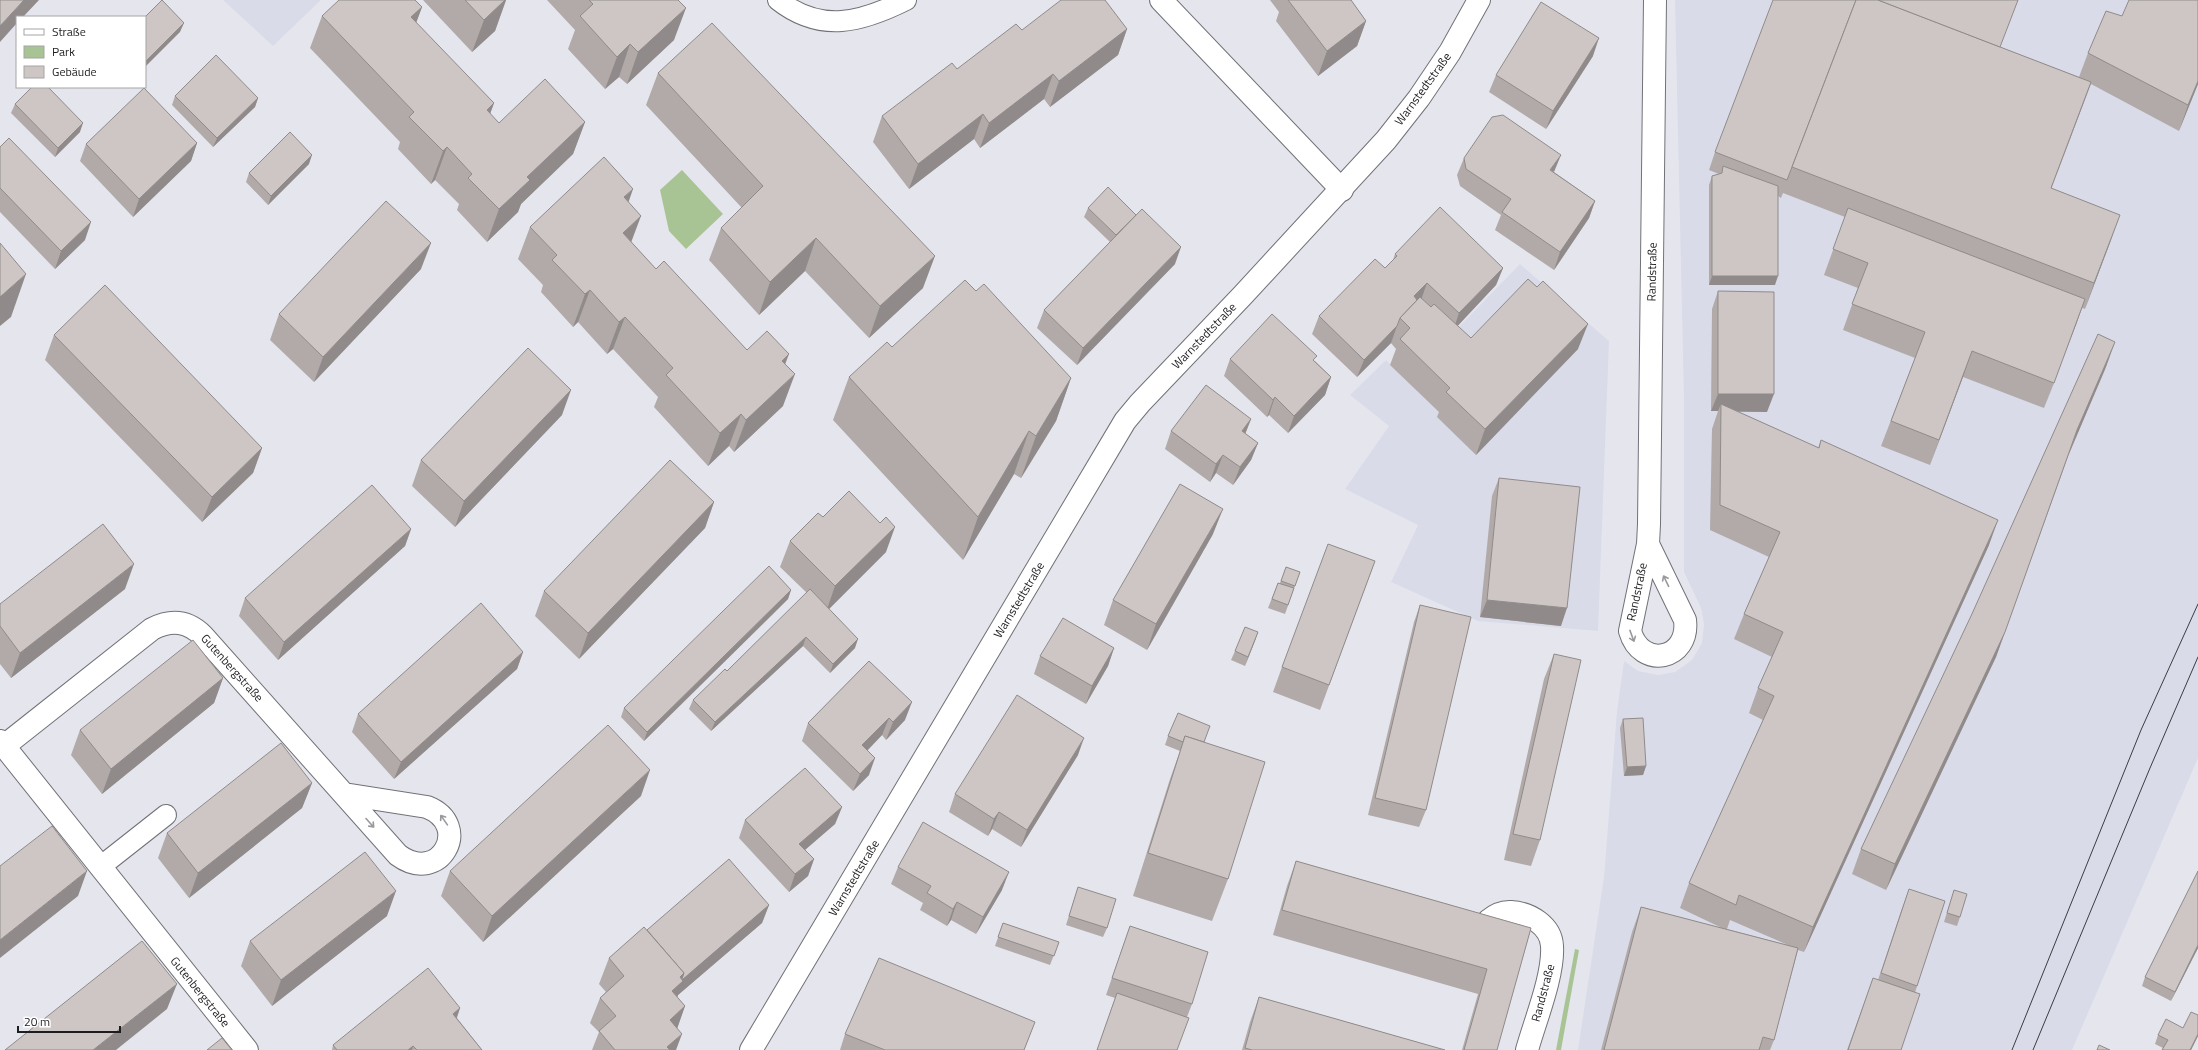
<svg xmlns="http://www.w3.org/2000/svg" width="2198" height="1050" viewBox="0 0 2198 1050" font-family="'Titillium Web',sans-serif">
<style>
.built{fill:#d9dbe9}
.green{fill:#a9c494}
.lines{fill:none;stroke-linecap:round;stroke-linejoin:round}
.service-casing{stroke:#717278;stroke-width:22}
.minor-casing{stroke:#717278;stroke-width:24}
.tertiary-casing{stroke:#717278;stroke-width:24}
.service{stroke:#fff;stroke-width:20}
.minor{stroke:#fff;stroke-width:22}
.tertiary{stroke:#fff;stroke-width:22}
.tram{stroke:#3c3c40;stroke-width:1}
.wall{fill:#b1aaa9;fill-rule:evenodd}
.shaded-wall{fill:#908b8a}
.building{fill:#cec6c5;stroke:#908b8a}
.oneway{stroke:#99999b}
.labels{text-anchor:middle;stroke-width:3;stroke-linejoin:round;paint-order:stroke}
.street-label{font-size:12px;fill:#1d1d20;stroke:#fff}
</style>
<rect width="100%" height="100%" fill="#e5e6ed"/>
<g class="built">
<polygon points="223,0 321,0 273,46"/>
<polygon points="1675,0 2198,0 2198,758 2072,1050 1578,1050 1604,877 1617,711 1624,661 1638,671 1658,675 1675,672 1692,660 1702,643 1704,624 1701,608 1684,572 1684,401"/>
<polygon points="1520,264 1609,341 1598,631 1478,621 1391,582 1418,525 1345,489 1389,426 1350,395 1386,360 1391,365 1401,354 1391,343 1419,315 1446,340"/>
</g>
<g class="green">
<polygon points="682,170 723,214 686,249 669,231 660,190"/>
<polygon points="1575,949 1579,950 1561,1050 1556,1050"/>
</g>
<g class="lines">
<g class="service-casing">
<g id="service">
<path d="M778,0c43,34 84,22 128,0"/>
<polyline points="100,867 166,815"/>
</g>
</g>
<g class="minor-casing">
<g id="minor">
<polyline points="1161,0 1342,190"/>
<path d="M1648,544l37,76c5,40 -44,50 -55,11l18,-87 1,-20 6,-524"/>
<polyline points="0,741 247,1050"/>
<path d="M4,746l148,-117c20,-10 36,-8 51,7l195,219c42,31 75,-30 29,-48l-83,-13"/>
<path d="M1474,940c7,-14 20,-29 37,-28 19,1 40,14 41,34 2,29 -17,75 -25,104"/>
</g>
</g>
<g class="tertiary-casing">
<polyline id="tertiary" points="751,1050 1125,421 1140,403 1243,295 1386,140 1419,98 1450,52 1479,0"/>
</g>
<use href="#service" class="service"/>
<use href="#minor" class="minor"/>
<use href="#tertiary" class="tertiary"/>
<g class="tram">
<polyline points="2012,1050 2141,730 2198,604"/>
<polyline points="2033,1050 2150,768 2198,657"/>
</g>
</g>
<g class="wall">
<polygon points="423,0 506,0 495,31 472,52"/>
<polygon points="547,0 678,0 674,40 627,84 619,77 605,89 568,49 575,30"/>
<polygon points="1270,0 1351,0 1366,21 1357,46 1318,76 1276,21 1279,12"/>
<polygon points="2198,0 2198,84 2179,131 2091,84 2051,189 2111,240 2085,309 2082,308 2044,408 1963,377 1930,465 1881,446 1915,358 1843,330 1858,288 1824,275 1845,217 1783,193 1781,198 1778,196 1775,285 1709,285 1709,185 1712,176 1719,174 1709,170 1715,152 2000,47 2079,77 2088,53 2122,16"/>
<polygon points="422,7 416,23 494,103 490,114 499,123 585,122 573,154 521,204 518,212 487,242 457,210 459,204 435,180 431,184 398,149 400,142 310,48 322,16"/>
<polygon points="1127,29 1118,55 1050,107 1044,99 980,148 974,139 909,189 873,142 882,116 957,69 1022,30"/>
<polygon points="1593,56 1546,129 1489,92 1496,75"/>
<polygon points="658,73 923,288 869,338 805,271 759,315 709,260 721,228 742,208 646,105"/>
<polygon points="175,96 258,98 255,107 213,147 172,105"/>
<polygon points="15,104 80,132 55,157 11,113"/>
<polygon points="197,143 191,161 133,217 80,161 86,144"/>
<polygon points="0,147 85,240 55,269 0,212"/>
<polygon points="1464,158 1554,172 1595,201 1589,218 1554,270 1495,230 1501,215 1460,186 1457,175"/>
<polygon points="309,164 268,205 246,182 249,173"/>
<polygon points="628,202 631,242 656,269 747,350 785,364 783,406 734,452 729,446 708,466 654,407 658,397 613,349 607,354 578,322 573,327 541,292 543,285 518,259 530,227"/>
<polygon points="1088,208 1175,264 1077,365 1037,328 1044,310 1110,242 1084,217"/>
<polygon points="1395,254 1503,268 1496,285 1457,326 1471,338 1578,349 1476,455 1437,417 1439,412 1390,365 1396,349 1391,343 1357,377 1312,334 1319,316 1385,268 1393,260"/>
<polygon points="421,269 314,382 270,340 279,314"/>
<polygon points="976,291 1071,378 1056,421 1021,478 1014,474 963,560 833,420 849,377"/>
<path d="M1718,291l49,121h-28l79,36 3,-8 168,105 -185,407 -6,-2 -24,90 -4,10h-169l31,-118 9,-25 81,21 -42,-20 9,-25 74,-163 -14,-7 9,-25 14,-31 -38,-18 10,-25 25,-57 -59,-27 2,-101 6,-18h-7l1,-102zM1730,920l58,25 -61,-16z"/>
<polygon points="54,335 262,448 253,473 202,522 45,360"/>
<polygon points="1230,359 1315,361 1331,377 1325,395 1288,433 1269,415 1267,417 1224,376"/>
<polygon points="2106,367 2069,454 1996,657 1886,890 1852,874 1861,849"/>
<polygon points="562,415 455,527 412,486 421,460"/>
<polygon points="1251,419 1245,434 1258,443 1251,460 1233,485 1216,473 1210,482 1165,449 1171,431"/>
<polygon points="1499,478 1561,626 1480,617 1492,496"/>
<polygon points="714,502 705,528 579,659 535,616 544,591"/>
<polygon points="823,517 886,552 829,609 855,648 830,673 803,646 711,731 689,709 693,700 727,671 807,593 780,567 790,541"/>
<polygon points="411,529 405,546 278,660 239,616 245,598"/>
<polygon points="1213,534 1147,650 1104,625 1113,600"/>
<polygon points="1375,561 1320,710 1273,692 1282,667"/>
<polygon points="1286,567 1300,572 1285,614 1268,608 1278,583 1280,583"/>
<polygon points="125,589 11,678 0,664 0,604"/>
<polygon points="791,590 788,599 644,741 621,717 624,708"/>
<polygon points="1420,605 1426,810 1419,827 1368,815 1414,622"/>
<polygon points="1258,632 1245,666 1231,660 1235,651"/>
<polygon points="1114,648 1108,666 1086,704 1034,674 1040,656"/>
<polygon points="523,652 517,669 394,779 352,732 358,714"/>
<polygon points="1554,654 1540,840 1531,866 1504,860 1544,679"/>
<polygon points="869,661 905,720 886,740 882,735 868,750 869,775 853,791 802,741 808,723"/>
<polygon points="223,678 214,703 102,794 71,755 80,730"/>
<polygon points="1623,719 1646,766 1643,775 1624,776 1620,728"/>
<polygon points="1168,736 1204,742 1228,879 1212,921 1133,896 1170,779 1180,751 1165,745"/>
<polygon points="1078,755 1021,847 992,829 988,836 949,812 955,794"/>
<polygon points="312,783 302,808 189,898 158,858 167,833"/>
<polygon points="641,796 483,942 441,896 450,871"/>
<polygon points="842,807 835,824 805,850 814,859 808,876 789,892 739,838 745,820"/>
<polygon points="1296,861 1531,928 1497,1050 1462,1050 1478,994 1273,935 1287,886"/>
<polygon points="898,867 1002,890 976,934 951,920 947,926 920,910 923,903 891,884"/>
<polygon points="2198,871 2198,948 2171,1001 2142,986 2145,977"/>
<polygon points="1078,887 1107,928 1103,937 1066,925"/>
<polygon points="1909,889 1917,986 1915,993 1901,1050 1847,1050 1873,978 1878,980 1900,914"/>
<polygon points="1954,890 1960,917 1957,926 1944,922"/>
<polygon points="769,905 762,923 678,995 677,997 685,1006 677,1028 676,1050 592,1050 599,1032 590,1023 600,998 606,992 599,984 609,958 647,930"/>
<polygon points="387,916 272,1006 241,966 250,941"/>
<polygon points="1003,923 1059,942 1050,965 995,946"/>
<polygon points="1130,926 1192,1004 1187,1017 1177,1050 1097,1050 1115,998 1106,995"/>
<polygon points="1259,997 1445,1050 1242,1050 1250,1022"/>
<polygon points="460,1008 457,1018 482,1050 332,1050 333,1045"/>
<polygon points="1035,1022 1024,1050 840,1050 845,1034"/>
<polygon points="2158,1035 2198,1036 2191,1050 2162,1050 2163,1048 2155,1044"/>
</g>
<g class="shaded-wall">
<polygon points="24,0 39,0 23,17 17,17 17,23 0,42 0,26"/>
<polygon points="505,0 506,0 495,31 472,52 484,20"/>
<polygon points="422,7 410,39 411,17"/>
<polygon points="686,8 674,40 627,84 638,52"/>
<polygon points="1366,21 1357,46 1318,76 1327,51"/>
<polygon points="184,23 180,32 145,67 145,62"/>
<polygon points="1127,29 1118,55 1050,107 1059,81"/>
<polygon points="1599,38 1593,56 1546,129 1553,111"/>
<polygon points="630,44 619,77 605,89 617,57"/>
<polygon points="1053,74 1044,99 980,148 989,123"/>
<polygon points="2198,81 2198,84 2179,131 2188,105"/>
<polygon points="2091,82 2082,107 2042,214"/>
<polygon points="258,98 255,107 213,147 217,138"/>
<polygon points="494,103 482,136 487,110"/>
<polygon points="983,114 974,139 909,189 918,164"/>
<polygon points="585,122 573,154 521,204 518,212 487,242 499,209 527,177"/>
<polygon points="83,123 80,132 55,157 58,148"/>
<polygon points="197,143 191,161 133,217 139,199"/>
<polygon points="447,147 435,180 431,184 443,151"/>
<polygon points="312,155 309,164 268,205 271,196"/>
<polygon points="1561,155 1554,172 1550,170"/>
<polygon points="633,189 622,221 624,197"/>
<polygon points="1595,201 1589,218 1554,270 1560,252"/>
<polygon points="2120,215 2111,240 2085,309 2094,283"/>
<polygon points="641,216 629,248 623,233"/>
<polygon points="91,222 85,240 55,269 61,251"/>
<polygon points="816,238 805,271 759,315 770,282"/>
<polygon points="431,243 421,269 314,382 323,357"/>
<polygon points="1181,247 1175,264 1077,365 1083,348"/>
<polygon points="935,256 923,288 869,338 880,306"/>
<polygon points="1503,268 1496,285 1453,331 1459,313"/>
<polygon points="26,274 11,317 0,326 0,297"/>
<polygon points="1712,276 1778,276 1775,285 1709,285"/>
<polygon points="1427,283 1421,300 1408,314 1414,296"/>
<polygon points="590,290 578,322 573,327 585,294"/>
<polygon points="2085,299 2076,325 2044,408 2054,383"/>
<polygon points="625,317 613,349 607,354 619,322"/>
<polygon points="1588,324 1578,349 1476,455 1485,429"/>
<polygon points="1397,326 1391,343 1357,377 1364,360"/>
<polygon points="2115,342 2106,367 2068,456 2077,430"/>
<polygon points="1972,351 1963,377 1930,465 1939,440"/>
<polygon points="789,354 777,386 782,361"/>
<polygon points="795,374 783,406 734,452 746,420"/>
<polygon points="1331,377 1325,395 1288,433 1294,416"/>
<polygon points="1071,378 1056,421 1021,478 1036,436"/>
<polygon points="571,390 562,415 455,527 464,501"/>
<polygon points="1718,394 1774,394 1767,412 1721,411 1721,404 1718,411 1711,411"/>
<polygon points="1275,397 1269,415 1267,417 1273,400"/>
<polygon points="741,414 729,446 708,466 720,433"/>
<polygon points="1251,419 1244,437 1242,431"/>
<polygon points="1029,431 1014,474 963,560 978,517"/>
<polygon points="1258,443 1251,460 1233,485 1240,467"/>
<polygon points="262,448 253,473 202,522 212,497"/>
<polygon points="1223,455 1216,473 1210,482 1216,464"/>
<polygon points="714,502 705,528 579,659 588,633"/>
<polygon points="1223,509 1213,534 1147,650 1156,624"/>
<polygon points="1998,520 1989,545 1804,952 1813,927"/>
<polygon points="895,527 886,552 826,612 835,586"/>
<polygon points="411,529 405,546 278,660 284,642"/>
<polygon points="134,564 125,589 11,678 20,653"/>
<polygon points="791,590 788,599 644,741 647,732"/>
<polygon points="1487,600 1567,608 1561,626 1480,617"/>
<polygon points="1258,632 1255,641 1245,666 1248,657"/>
<polygon points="2005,632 1996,657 1886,890 1895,864"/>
<polygon points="806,637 803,646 711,731 715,722"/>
<polygon points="858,639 855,648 830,673 833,664"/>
<polygon points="1114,648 1108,666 1086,704 1092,686"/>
<polygon points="523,652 517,669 394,779 401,762"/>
<polygon points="223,678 214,703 102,794 111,769"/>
<polygon points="912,702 905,720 886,740 893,722"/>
<polygon points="889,718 882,735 856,762 862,745"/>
<polygon points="1084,738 1078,755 1021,847 1027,830"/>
<polygon points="875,758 869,775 853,791 860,774"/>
<polygon points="1646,766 1643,775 1624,776 1627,767"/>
<polygon points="650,770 641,796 483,942 492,916"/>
<polygon points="312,783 302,808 189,898 198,873"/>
<polygon points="842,807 835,824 792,861 799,844"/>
<polygon points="999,812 992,829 988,836 994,819"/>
<polygon points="814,859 808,876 789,892 795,874"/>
<polygon points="87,871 78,896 0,958 0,940"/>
<polygon points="1009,872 1002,890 976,934 983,917"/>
<polygon points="396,891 387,916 272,1006 281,980"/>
<polygon points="957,902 951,920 947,926 953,909"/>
<polygon points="769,905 762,923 678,995 674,1006 672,991 680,977"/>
<polygon points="2198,945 2198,948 2171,1001 2175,992"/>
<polygon points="177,984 167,1009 116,1050 93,1050"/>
<polygon points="685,1006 676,1032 670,1020"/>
<polygon points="460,1008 451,1033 453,1014"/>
<polygon points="682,1034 676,1050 666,1050 667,1047"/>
<polygon points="2198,1034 2198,1036 2191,1050 2190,1050"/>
<polygon points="413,1046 412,1050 408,1050"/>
</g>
<g class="building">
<polygon points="0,0 24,0 0,26"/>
<polygon points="162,0 184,23 145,62 145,17"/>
<polygon points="339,0 415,0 422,7 411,17 494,103 487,110 499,123 545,79 585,122 527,177 530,180 499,209 468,178 472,174 447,147 443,151 409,117 414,112 322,16"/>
<polygon points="465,0 505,0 484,20"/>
<polygon points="589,0 678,0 686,8 638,52 630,44 617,57 580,16 593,4"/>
<polygon points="1061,0 1105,0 1127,29 1059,81 1053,74 989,123 983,114 918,164 882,116 952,63 957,69 1016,24 1022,30"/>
<polygon points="1288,0 1351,0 1366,21 1327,51"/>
<polygon points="1773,0 1856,0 1787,180 1715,152"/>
<polygon points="1856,0 1878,0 2091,82 2051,188 2120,215 2094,283 1792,167"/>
<polygon points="1878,0 2018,0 2000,47"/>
<polygon points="2129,0 2198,0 2198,81 2188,105 2088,53 2106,11 2122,16"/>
<polygon points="1541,2 1599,38 1553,111 1496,75"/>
<polygon points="712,23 935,256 880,306 816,238 770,282 721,228 763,186 658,73"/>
<polygon points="216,55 258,98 217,138 175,96"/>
<polygon points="32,87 48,87 83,123 58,148 15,104"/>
<polygon points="144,88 197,143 139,199 86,144"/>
<polygon points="1503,115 1561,155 1550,170 1595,201 1560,252 1502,212 1511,199 1466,169 1464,158 1492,117"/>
<polygon points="290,132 312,155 271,196 249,173"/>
<polygon points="9,138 91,222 61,251 0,188 0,147"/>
<polygon points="604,157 633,189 624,197 641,216 623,233 656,269 664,261 747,350 767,331 789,354 782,361 795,374 746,420 741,414 720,433 666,375 673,368 625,317 619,322 590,290 585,294 552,260 557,255 530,227"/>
<polygon points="1723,166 1778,186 1778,276 1712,276 1712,176 1722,173"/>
<polygon points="1108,187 1136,215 1116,235 1088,208"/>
<polygon points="386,201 431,243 323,357 279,314"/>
<polygon points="1440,207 1503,268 1459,313 1427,283 1414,296 1417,300 1400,318 1397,326 1364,360 1319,316 1375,259 1385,268 1397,256 1395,254"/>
<polygon points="1848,208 2085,299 2054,383 1972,351 1939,440 1891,421 1925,332 1852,304 1868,263 1833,249"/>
<polygon points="1142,209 1181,247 1083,348 1044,310"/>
<polygon points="0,243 26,274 0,297"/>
<polygon points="1528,279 1537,287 1543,281 1588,324 1485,429 1446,392 1450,388 1400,339 1410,328 1400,318 1420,297 1431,307 1434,304 1471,338"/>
<polygon points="965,280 976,291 984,284 1071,378 1036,436 1029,431 978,517 849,377 887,342 892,347"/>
<polygon points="105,285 262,448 212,497 54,335"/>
<polygon points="1718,291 1774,292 1774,394 1718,394"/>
<polygon points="1272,314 1317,356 1313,360 1331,377 1294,416 1275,397 1273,400 1230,359"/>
<polygon points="2098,334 2115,342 2077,430 2005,632 1895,864 1861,849 1971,616"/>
<polygon points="528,348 571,390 464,501 421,460"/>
<polygon points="1206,385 1251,419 1242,431 1258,443 1240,467 1223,455 1216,464 1171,431"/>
<polygon points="1721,404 1819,448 1821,440 1998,520 1813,927 1739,895 1736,905 1689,883 1774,696 1758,688 1783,632 1744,614 1780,532 1720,505"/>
<polygon points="670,460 714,502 588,633 544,591"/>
<polygon points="1499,478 1580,487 1567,608 1487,600"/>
<polygon points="1180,484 1223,509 1156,624 1113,600"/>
<polygon points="372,485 411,529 284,642 245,598"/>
<polygon points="849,491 880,523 886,517 895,527 835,586 790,541 818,513 823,517"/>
<polygon points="103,524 134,564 20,653 0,626 0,604"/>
<polygon points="1328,544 1375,561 1329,685 1282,667"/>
<polygon points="769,566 791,590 647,732 624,708"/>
<polygon points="1286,567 1300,572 1295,586 1281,581"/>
<polygon points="1278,583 1294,588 1288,605 1272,599"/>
<polygon points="810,589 858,639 833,664 806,637 715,722 693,700 725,669 727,671"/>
<polygon points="481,603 523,652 401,762 358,714"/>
<polygon points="1420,605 1471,617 1426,810 1375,798"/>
<polygon points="1063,618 1114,648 1092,686 1040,656"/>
<polygon points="1245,627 1258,632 1248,657 1235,651"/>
<polygon points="193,640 223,678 111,769 80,730"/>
<polygon points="1554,654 1581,660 1540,840 1513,834"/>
<polygon points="869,661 912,702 893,722 889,718 862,745 875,758 860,774 808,723"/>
<polygon points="1017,695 1084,738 1027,830 999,812 994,819 955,794"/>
<polygon points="1178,713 1210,726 1204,742 1185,736 1183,742 1168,736"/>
<polygon points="1643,718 1646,766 1627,767 1623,719"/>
<polygon points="608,725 650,770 492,916 450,871"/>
<polygon points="1185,736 1265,762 1228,879 1148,853"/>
<polygon points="281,743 312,783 198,873 167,833"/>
<polygon points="805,768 842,807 799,844 814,859 795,874 745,820"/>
<polygon points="923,822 1009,872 983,917 957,902 953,909 927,893 931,886 898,867"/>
<polygon points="52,826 87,871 0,940 0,866"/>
<polygon points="365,852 396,891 281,980 250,941"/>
<polygon points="729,859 769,905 682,980 682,979 684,973 647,930"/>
<polygon points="1296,861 1531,928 1497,1050 1464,1050 1487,969 1282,910"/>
<polygon points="2198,871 2198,945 2175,992 2145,977"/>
<polygon points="1078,887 1116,899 1107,928 1069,916"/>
<polygon points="1909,889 1945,901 1917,986 1881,973"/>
<polygon points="1954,890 1967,894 1960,917 1947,913"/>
<polygon points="1641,907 1798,948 1774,1040 1763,1037 1759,1050 1604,1050"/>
<polygon points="1003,923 1059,942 1054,956 998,937"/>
<polygon points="1130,926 1208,952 1192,1004 1112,978"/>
<polygon points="644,927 684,973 680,977 683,981 672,991 685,1006 670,1020 682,1034 667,1047 670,1050 615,1050 599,1031 616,1016 600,998 624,976 609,958"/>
<polygon points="142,941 177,984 93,1050 5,1050"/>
<polygon points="879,958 1035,1022 1024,1050 885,1050 845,1034"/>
<polygon points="428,968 460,1008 453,1014 482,1050 417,1050 413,1046 408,1050 337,1050 333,1045"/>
<polygon points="1873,978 1920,994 1901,1050 1848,1050"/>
<polygon points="1117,993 1189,1018 1177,1050 1097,1050"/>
<polygon points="1259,997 1445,1050 1252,1050 1245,1048"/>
<polygon points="2191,1012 2198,1015 2198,1034 2190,1050 2162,1050 2168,1040 2158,1035 2166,1019 2183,1028"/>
<polygon points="222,1038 232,1050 207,1050"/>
<polygon points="2099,1045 2110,1050 2097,1050"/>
</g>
<defs><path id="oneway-shaft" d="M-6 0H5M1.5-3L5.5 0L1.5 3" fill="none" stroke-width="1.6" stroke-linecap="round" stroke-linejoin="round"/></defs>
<g class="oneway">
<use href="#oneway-shaft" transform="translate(1666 581) rotate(-116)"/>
<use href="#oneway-shaft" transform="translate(1632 636) rotate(70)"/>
<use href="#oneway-shaft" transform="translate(444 820) rotate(-125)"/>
<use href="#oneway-shaft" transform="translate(370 823) rotate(48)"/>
</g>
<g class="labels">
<g class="street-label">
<text transform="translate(1423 89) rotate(-54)" y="4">Warnstedtstraße</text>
<text transform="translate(1652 272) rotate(-89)" y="4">Randstraße</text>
<text transform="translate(1204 336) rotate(-46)" y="4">Warnstedtstraße</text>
<text transform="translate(1637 592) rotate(-78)" y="4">Randstraße</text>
<text transform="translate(1019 600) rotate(-59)" y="4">Warnstedtstraße</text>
<text transform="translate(232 668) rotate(48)" y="4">Gutenbergstraße</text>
<text transform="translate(854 878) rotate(-59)" y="4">Warnstedtstraße</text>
<text transform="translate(200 992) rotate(51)" y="4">Gutenbergstraße</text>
<text transform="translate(1543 993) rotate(-75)" y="4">Randstraße</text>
</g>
</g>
<rect x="16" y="16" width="130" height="72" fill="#ffffff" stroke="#a5a5a6"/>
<rect x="24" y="29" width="20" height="6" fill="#ffffff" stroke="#a5a5a6"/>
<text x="52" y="36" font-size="12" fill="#1d1d20">Straße</text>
<rect x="24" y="46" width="20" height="12" fill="#a9c494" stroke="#a5a5a6"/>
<text x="52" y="56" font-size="12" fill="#1d1d20">Park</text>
<rect x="24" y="66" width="20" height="12" fill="#cec6c5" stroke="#a5a5a6"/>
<text x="52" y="76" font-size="12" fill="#1d1d20">Gebäude</text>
<path d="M18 1026v6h102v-6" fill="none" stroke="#1d1d20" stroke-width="2"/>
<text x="24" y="1026" font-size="12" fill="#1d1d20" stroke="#ffffff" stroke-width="3" paint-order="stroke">20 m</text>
</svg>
